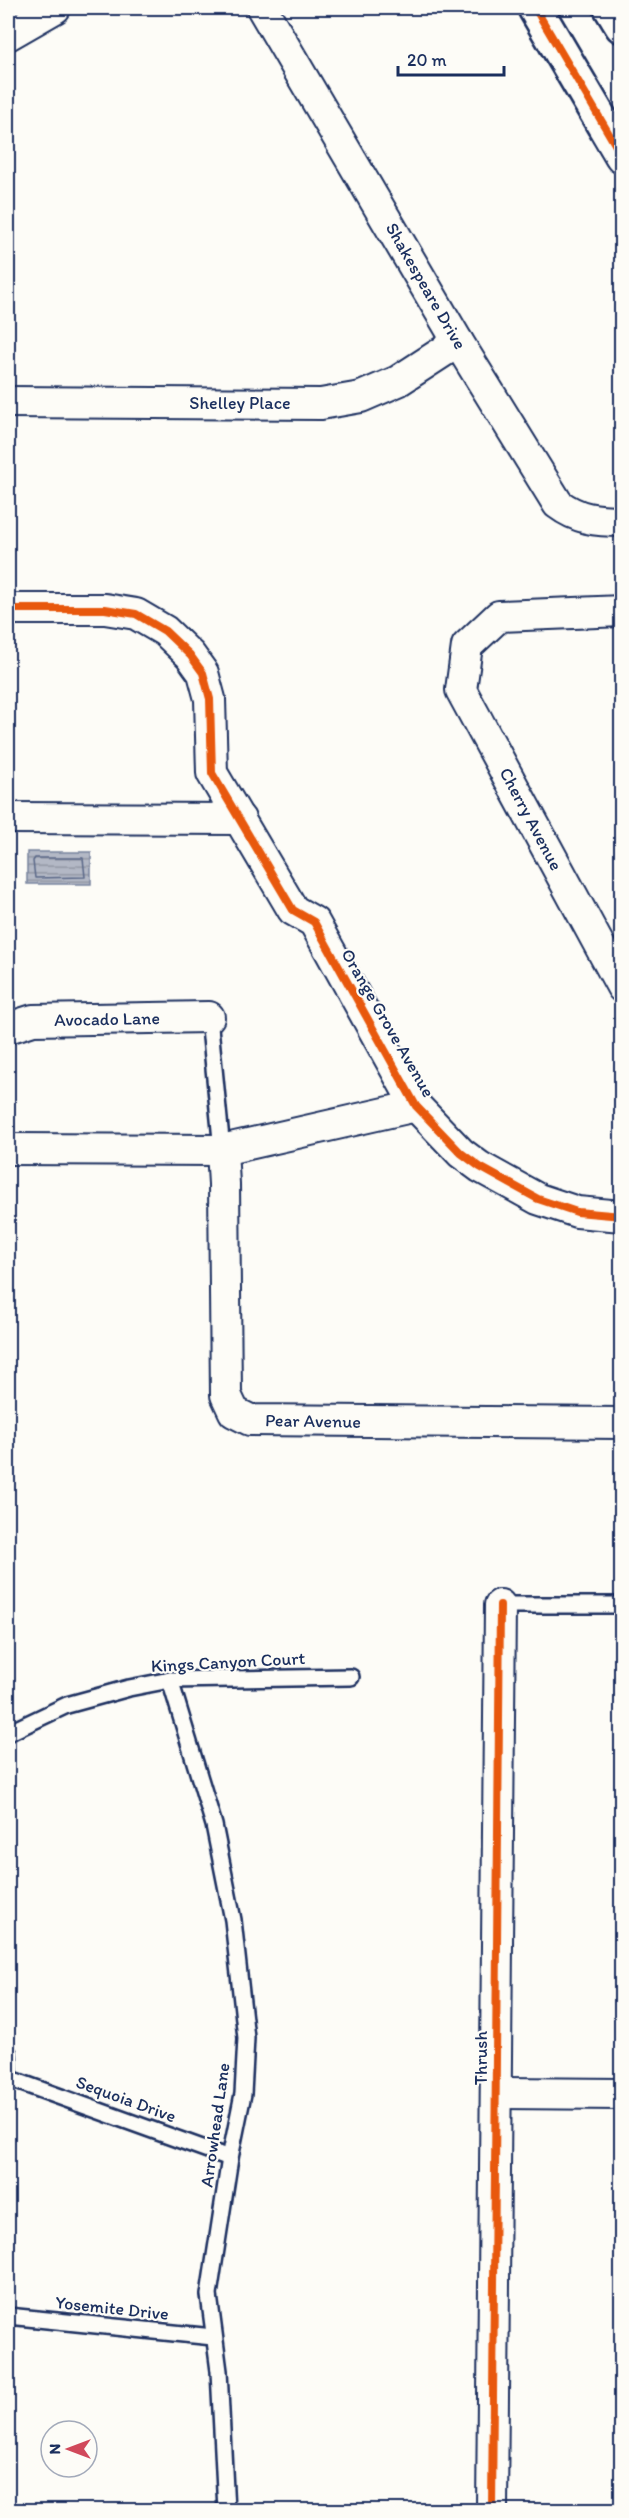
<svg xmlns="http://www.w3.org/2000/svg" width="629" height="2518" viewBox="0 0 629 2518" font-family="Itim,sans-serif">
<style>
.water{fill:url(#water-rules);stroke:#76819c;stroke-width:1.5}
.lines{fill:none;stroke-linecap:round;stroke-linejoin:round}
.shore{stroke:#586687;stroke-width:1.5}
.lane-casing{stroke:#1b2f5e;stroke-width:20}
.street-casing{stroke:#1b2f5e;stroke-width:34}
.secondary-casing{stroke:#1b2f5e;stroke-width:38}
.lane{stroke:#fdfcf7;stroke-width:15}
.street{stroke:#fdfcf7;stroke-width:30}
.secondary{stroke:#fdfcf7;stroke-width:33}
.cycleway-casing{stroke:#fdfcf7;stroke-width:11}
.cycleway{stroke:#e8590c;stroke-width:8}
.labels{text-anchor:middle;stroke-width:4.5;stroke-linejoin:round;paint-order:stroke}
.street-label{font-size:18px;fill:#1b2f5e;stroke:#fdfcf7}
</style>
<defs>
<pattern id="water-rules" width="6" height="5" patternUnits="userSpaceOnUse" patternTransform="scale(1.5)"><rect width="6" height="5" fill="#b3b8c5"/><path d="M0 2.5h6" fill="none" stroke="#9196a3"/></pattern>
</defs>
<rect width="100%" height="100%" fill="#fdfcf7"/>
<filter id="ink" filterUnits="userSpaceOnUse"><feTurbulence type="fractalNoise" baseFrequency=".0167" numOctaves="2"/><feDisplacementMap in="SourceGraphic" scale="12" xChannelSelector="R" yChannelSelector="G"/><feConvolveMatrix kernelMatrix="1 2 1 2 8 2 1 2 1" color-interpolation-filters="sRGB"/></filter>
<g filter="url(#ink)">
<rect class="water" x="27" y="852" width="64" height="32"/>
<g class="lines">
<polygon class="shore" points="35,858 83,858 85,877 35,878 33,861"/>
<g class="lane-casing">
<g id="lane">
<polyline points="209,1017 222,1150"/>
<polyline points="500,1605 622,1605"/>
<polyline points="170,1680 214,1825 233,1920 246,2038 243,2094 230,2158 209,2295 219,2371 226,2510"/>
<polyline points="8,1733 67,1705 129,1688 170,1680 351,1677"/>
<polyline points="8,2053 9,2079"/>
<polyline points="8,2078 230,2158"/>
<polyline points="8,2316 213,2337"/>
</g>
</g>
<g class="street-casing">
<g id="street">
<path d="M262,8l196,334 100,162c20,15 38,17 64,17"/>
<polyline points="8,35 55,8"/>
<polyline points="8,402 321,404 361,397 398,381 458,342"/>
<polyline points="8,609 105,609 136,614 165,631 190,655 203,673 210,699 212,773 293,910 314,922 416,1106 461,1153 480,1167 538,1199 577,1212 622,1216"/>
<polyline points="622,611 499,616 467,646 461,690 622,987"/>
<polyline points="8,818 240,819"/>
<polyline points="8,1028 33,1020 209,1017"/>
<polyline points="8,1149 222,1150 416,1106"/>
<polyline points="222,1150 224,1184 226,1395 234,1412 250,1420 622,1423"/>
<polyline points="496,2093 622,2094"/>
<polyline points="492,2510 500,1605"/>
</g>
</g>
<g class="secondary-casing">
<g id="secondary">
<polyline points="535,8 622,156"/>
<polyline points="611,8 622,26"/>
</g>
</g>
<use href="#lane" class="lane"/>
<use href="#street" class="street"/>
<use href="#secondary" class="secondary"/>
<g class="cycleway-casing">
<g id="cycleway">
<polyline points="535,8 622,156"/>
<polyline points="8,609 105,609 136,614 165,631 190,655 203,673 210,699 212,773 293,910 314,922 416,1106 461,1153 480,1167 538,1199 577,1212 622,1216"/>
<polyline points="492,2510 500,1605"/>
</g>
</g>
<use href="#cycleway" class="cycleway"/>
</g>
</g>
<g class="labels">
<g class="street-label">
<text transform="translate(426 286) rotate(60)" y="6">Shakespeare Drive</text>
<text x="240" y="409">Shelley Place</text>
<text transform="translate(531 819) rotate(62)" y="6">Cherry Avenue</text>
<text transform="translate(107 1019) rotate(-1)" y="6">Avocado Lane</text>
<text transform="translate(388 1023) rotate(60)" y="6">Orange Grove Avenue</text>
<text transform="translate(313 1421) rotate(1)" y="6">Pear Avenue</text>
<text transform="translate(228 1662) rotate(-3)" y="6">Kings Canyon Court</text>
<text transform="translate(481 2058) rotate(-90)" y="6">Thrush</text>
<text transform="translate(126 2099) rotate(20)" y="6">Sequoia Drive</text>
<text transform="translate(215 2125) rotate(-82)" y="6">Arrowhead Lane</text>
<text transform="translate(112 2308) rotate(6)" y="6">Yosemite Drive</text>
</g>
</g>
<rect width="629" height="2518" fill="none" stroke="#fdfcf7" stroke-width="30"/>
<rect x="15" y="15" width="599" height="2488" fill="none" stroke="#1b2f5e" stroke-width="2" filter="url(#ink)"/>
<g transform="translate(69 2449) rotate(270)"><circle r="28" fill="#fdfcf7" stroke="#a3aaba" stroke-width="1.5"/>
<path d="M0-4.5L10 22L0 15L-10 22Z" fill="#d1495b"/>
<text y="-9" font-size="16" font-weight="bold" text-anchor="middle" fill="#1b2f5e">N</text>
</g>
<path d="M398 66v9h106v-9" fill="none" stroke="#1b2f5e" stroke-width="3"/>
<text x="407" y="66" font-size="18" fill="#1b2f5e" stroke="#fdfcf7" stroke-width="4.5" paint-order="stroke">20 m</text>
</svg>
